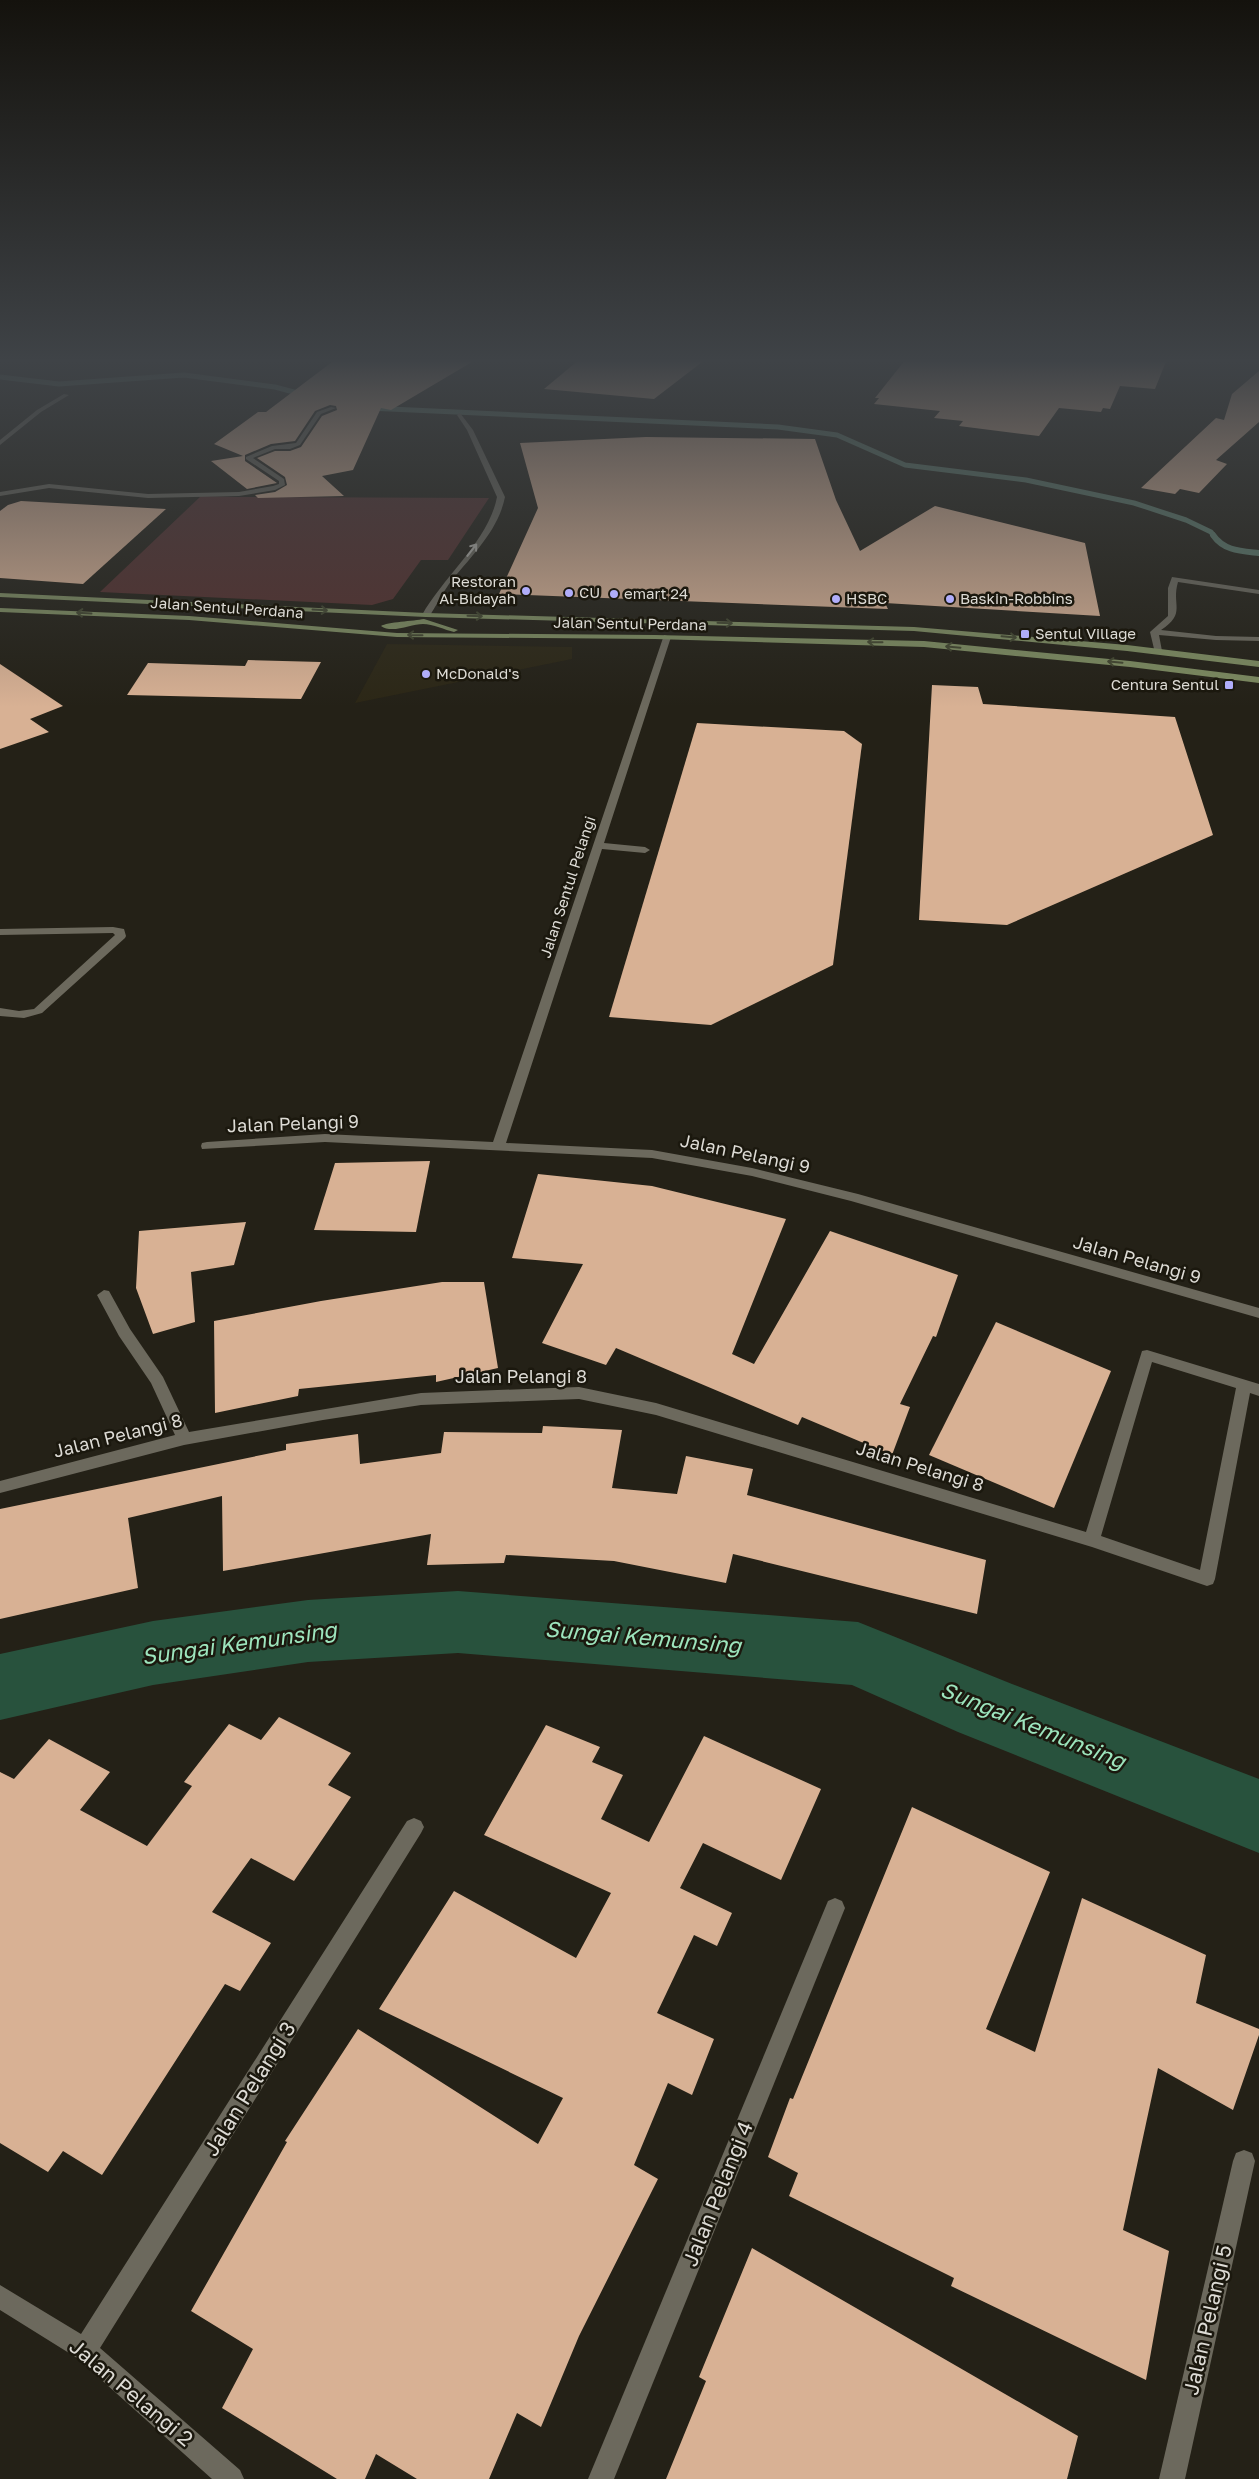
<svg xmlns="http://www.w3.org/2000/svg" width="1259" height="2479" viewBox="0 0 1259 2479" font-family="'Golos Text',sans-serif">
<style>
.built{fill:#2c2716}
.green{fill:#54302d}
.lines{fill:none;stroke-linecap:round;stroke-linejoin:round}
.stream-far1{stroke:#5e7b6b;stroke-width:5}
.stream{stroke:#5e7b6b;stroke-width:6}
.river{fill:#28523d;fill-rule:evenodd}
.building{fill:#d8b194}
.minor{fill:#6c695d;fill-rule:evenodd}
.primary{fill:#7d8b60;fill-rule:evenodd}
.oneway{stroke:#b5b3ab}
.oneway2{stroke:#42462f}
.poi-dot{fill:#b0adfa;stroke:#1b180e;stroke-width:2}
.labels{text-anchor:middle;stroke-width:5;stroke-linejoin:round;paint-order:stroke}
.far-poi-label{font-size:15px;fill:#dddbd5;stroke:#1b180e;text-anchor:start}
.far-street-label{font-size:15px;fill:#dddbd5;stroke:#1b180e}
.street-label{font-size:18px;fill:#dddbd5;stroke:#1b180e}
.near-street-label{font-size:21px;fill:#dddbd5;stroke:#1b180e}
.near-water-label{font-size:22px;font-style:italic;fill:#9de5bd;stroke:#1b180e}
</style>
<rect width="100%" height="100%" fill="#242117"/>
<polygon class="built" points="387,644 572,647 572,659 355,703"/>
<polygon class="green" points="201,496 236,497 489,498 448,560 421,560 393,599 372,605 100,592"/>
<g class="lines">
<g class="stream-far1">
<polyline points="0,377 59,384 184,375 275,387 305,395"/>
<polyline points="368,408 778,427 837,435 905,465 1026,480 1134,503 1186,520 1211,532 1214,536"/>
</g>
<path class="stream" d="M1213,535c11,16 28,16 46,18"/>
<polygon class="river" points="458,1591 858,1622 1012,1684 1259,1779 1259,1853 958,1732 852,1685 458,1653 308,1662 153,1685 0,1720 0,1654 153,1621 308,1600"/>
</g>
<g class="building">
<polygon points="336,359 477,359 391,410 381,408 353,470 322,476 344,496 258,498 255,495 275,492 287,485 285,477 257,458 275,451 290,451 301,447 322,416 337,410 336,406 330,405 315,411 295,441 271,444 245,455 245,461 277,483 247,489 211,461 243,456 214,444 258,412 266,412"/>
<polygon points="580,359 706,359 654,399 544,389"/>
<polygon points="906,359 1167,359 1155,389 1120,386 1110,409 1103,408 1101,412 1059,408 1039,436 959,426 963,421 934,418 940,411 874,404 879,398 875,398"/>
<polygon points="1259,371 1259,422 1216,460 1227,464 1199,493 1180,489 1175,494 1141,488 1216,418 1224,420 1232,394"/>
<polygon points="646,437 815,439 836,500 860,551 935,506 1085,543 1100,616 885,603 888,609 499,594 538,508 520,443"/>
<polygon points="21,501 166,509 83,584 0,578 0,511 8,505"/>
<polygon points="248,660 321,662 301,699 127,695 148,663 245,666"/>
<polygon points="0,664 63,706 30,719 49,732 0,749"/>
<polygon points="932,685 978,687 983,704 1175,717 1213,835 1007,925 919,920"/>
<polygon points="697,723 844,731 862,744 833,965 711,1025 609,1017"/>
<polygon points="430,1161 416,1232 314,1230 335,1163"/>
<polygon points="538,1174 652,1186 786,1219 732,1354 754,1364 830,1231 958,1275 936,1337 933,1336 900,1404 910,1407 892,1455 802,1417 798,1425 616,1348 606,1365 542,1343 583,1264 512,1258"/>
<polygon points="246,1222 234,1265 191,1272 195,1322 153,1334 136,1288 139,1231"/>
<polygon points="442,1282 484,1282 498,1368 436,1382 436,1375 299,1389 298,1396 215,1413 214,1321 321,1301"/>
<polygon points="996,1322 1111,1371 1054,1508 929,1455"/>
<polygon points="543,1426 622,1430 612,1488 677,1494 686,1456 753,1469 747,1495 986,1560 977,1614 733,1554 726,1583 614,1561 506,1555 504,1563 427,1565 431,1534 223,1571 222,1496 128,1518 138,1588 0,1619 0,1509 286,1450 286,1444 358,1434 360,1464 441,1453 444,1432 542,1433"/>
<polygon points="279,1717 351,1753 328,1785 351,1797 294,1881 251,1858 212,1912 271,1943 240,1991 225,1984 102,2175 63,2151 48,2172 0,2143 0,1772 14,1779 49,1739 110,1772 80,1810 147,1846 192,1786 184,1782 229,1724 261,1740"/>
<polygon points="546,1725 600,1747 592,1762 623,1775 601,1819 649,1842 704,1736 821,1789 781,1880 703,1843 680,1888 732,1913 717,1946 694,1935 657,2013 714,2039 692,2095 668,2083 634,2165 658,2179 579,2336 541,2427 517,2413 489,2479 417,2479 376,2454 365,2479 337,2479 222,2408 253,2349 191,2311 287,2142 285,2141 358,2029 538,2144 563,2098 379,2009 454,1891 576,1958 611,1893 484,1835"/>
<polygon points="912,1807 1050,1872 986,2029 1035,2052 1082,1898 1206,1955 1196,2003 1259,2029 1259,2035 1233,2110 1158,2068 1123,2230 1169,2251 1146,2380 951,2286 954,2278 789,2196 798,2173 768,2157 790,2098 793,2099"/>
<polygon points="752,2248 1078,2436 1067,2479 666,2479 706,2381 699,2377"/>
</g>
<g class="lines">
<g class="minor">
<polygon points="64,394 69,395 41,412 0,445 0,440 37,410"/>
<polygon points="331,407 336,408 321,414 300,445 290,449 275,449 253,458 284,479 285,485 275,490 239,496 148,498 49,488 0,496 0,492 49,484 148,494 239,492 273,486 279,484 279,481 246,459 246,457 272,446 296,443 317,412"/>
<path d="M460,413l13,17 32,67c-7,35 -35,60 -56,87 -7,10 -13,22 -20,33h-3l-4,-2c22,-39 67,-75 75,-118l-30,-67 -10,-15z"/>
<path d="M1172,577l87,13v4l-81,-12c-7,23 9,31 -17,48l55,6 43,1v4l-43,-1 -57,-5 3,16 -7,2 -5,-21 18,-16v-28z"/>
<polygon points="664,635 671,637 604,843 645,847 650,850 645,853 602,849 506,1143 652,1150 752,1168 858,1194 1259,1308 1259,1318 851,1201 752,1176 652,1158 325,1142 202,1149 201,1146 202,1143 207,1142 325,1134 493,1142"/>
<polygon points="113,927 124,929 126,936 125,938 42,1013 24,1018 0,1016 0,1008 19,1011 34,1009 115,935 113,933 0,935 0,929"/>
<path d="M104,1290l5,1 21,38 33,48 26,55 232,-39 158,-6 77,16 430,129 56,-181 5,-1 112,34v12l-9,-3 -35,186 -2,5 -6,2 -115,-39 -436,-132 -77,-16 -158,6 -98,15 -139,25 -184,48v-12l175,-46 -24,-52 -32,-47 -22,-41zM1152,1362l84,26 -36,182 -99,-34z"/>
<polygon points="414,1818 421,1821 424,1827 421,1833 100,2348 240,2470 244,2479 212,2479 77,2358 0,2310 0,2285 81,2334 407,1821"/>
<polygon points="835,1898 842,1901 845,1908 614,2479 588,2479 828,1901"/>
<polygon points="1244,2150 1252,2153 1255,2161 1185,2479 1159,2479 1233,2161 1236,2153"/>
</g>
<g class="primary">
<polygon points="0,593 426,613 914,627 1127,645 1259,661 1259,667 1127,651 914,631 426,617 0,597"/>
<polygon points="0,608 189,616 397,633 655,635 924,641 1130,661 1259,677 1259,683 1130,667 924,647 655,639 397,637 189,620 0,612"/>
<path d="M424,619l34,11 -4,2c-9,-2 -21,-8 -31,-8 -12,0 -31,10 -42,2 6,-4 33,-5 43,-7z"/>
</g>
</g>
<defs><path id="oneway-shaft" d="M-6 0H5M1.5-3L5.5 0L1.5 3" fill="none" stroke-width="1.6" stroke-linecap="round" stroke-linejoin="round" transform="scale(1.25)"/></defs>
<use class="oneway" href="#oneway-shaft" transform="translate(472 550) rotate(-52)"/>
<g class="oneway2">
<use href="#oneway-shaft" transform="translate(320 610) rotate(3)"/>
<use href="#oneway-shaft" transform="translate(84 613) rotate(-177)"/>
<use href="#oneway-shaft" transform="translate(475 616) rotate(2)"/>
<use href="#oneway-shaft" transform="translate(725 623) rotate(2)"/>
<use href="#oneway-shaft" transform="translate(415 635) rotate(-179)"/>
<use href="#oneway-shaft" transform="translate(1009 637) rotate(5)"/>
<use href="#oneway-shaft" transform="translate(875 642) rotate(-179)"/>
<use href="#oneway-shaft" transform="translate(953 647) rotate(-175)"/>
<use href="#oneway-shaft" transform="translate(1115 662) rotate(-175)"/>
</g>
<linearGradient id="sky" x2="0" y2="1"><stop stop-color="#14120d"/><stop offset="0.51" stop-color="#3f4347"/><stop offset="1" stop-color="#3f4347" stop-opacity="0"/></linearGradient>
<rect width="1259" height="707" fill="url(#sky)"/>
<g class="poi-dot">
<circle cx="526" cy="591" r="5"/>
<circle cx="569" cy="593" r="5"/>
<circle cx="614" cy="594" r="5"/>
<circle cx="836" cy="599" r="5"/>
<circle cx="950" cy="599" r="5"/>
<rect x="1020" y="629" width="10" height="10" rx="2.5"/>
<circle cx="426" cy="674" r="5"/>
<rect x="1224" y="680" width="10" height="10" rx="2.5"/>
</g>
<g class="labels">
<g class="far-poi-label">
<text x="516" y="587" text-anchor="end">Restoran<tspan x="516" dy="17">Al-Bidayah</tspan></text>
<text x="579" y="598">CU</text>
<text x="624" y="599">emart 24</text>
<text x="846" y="604">HSBC</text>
<text x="960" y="604">Baskin-Robbins</text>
<text x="1035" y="639">Sentul Village</text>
<text x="436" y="679">McDonald's</text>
<text x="1219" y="690" text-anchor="end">Centura Sentul</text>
</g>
<g class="far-street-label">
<text transform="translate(227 608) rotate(4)" y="5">Jalan Sentul Perdana</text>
<text transform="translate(630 624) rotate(1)" y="5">Jalan Sentul Perdana</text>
<text transform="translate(568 887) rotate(-72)" y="5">Jalan Sentul Pelangi</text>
</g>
<g class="street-label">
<text transform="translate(293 1124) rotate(-2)" y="6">Jalan Pelangi 9</text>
<text transform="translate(745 1154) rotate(12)" y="6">Jalan Pelangi 9</text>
<text transform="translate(1137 1260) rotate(16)" y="6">Jalan Pelangi 9</text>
<text x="521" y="1383">Jalan Pelangi 8</text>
<text transform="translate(118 1436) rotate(-14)" y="6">Jalan Pelangi 8</text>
<text transform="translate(920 1467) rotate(17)" y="6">Jalan Pelangi 8</text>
</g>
<g class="near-street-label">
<text transform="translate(250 2089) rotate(-58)" y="7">Jalan Pelangi 3</text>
<text transform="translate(718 2194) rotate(-68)" y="7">Jalan Pelangi 4</text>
<text transform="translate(1208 2320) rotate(-77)" y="7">Jalan Pelangi 5</text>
<text transform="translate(131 2393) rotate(40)" y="7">Jalan Pelangi 2</text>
</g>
<g class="near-water-label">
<text transform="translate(643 1637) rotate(5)" y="8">Sungai Kemunsing</text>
<text transform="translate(239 1643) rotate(-8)" y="8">Sungai Kemunsing</text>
<text transform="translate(1033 1725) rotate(22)" y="8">Sungai Kemunsing</text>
</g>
</g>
</svg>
